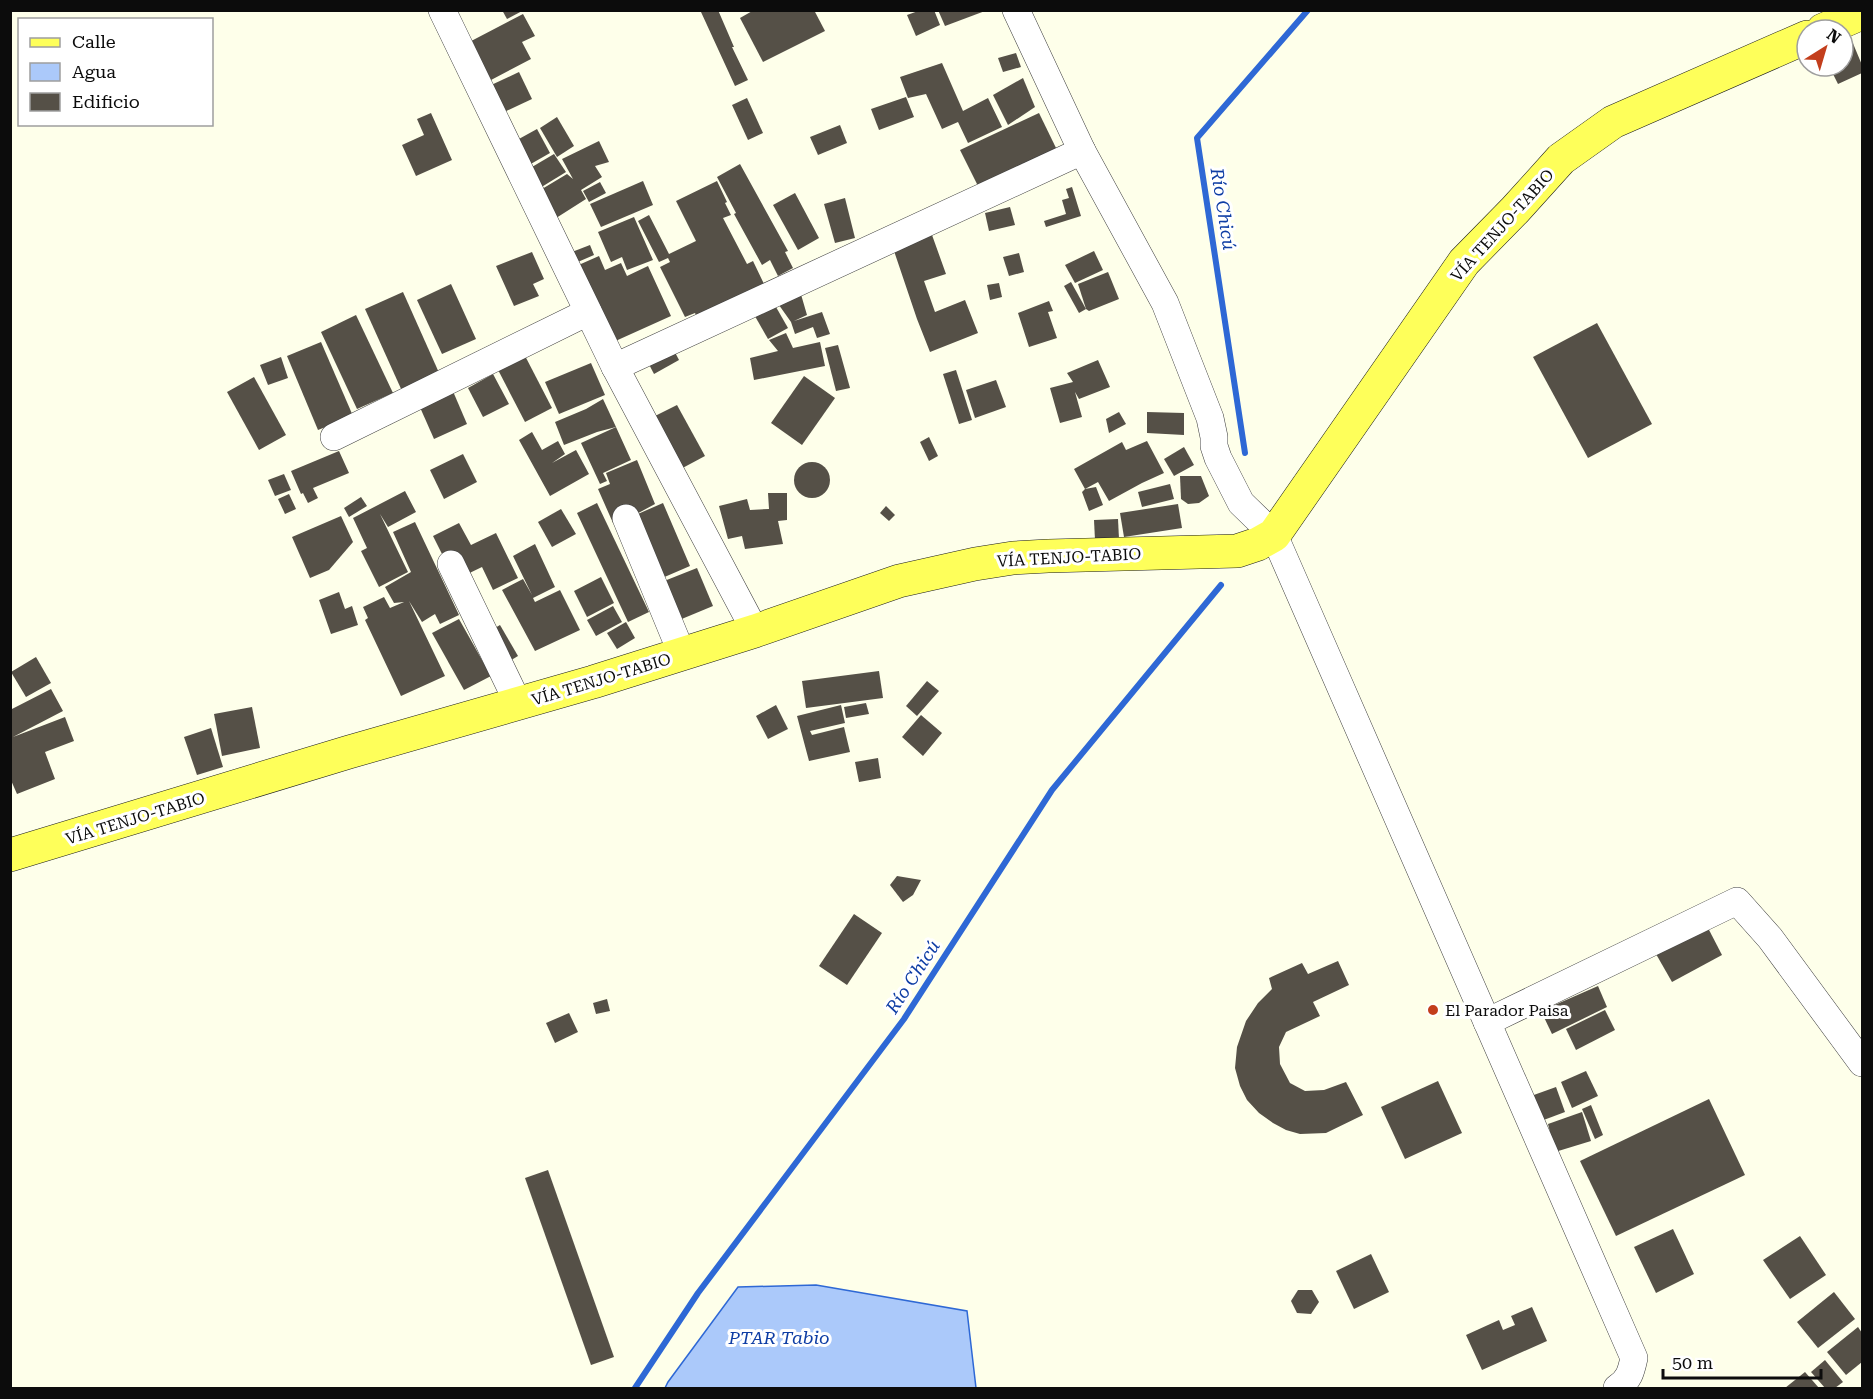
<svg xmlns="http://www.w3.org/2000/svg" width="1873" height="1399" viewBox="0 0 1873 1399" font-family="'Roboto Serif',serif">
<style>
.water{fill:#abc9fa;stroke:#2e68d5;stroke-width:1.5}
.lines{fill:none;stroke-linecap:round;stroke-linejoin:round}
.stream{stroke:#2e68d5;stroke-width:6}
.building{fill:#555047}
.minor-casing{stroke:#3f3f3f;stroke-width:28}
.major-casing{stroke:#1d1d1d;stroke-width:34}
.minor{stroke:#fff;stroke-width:27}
.major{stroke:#feff5a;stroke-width:33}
.poi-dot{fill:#c33e1c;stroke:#fff;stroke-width:2}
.labels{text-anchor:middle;stroke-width:6;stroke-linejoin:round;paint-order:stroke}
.street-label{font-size:16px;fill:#0c0c0c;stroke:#fff}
.poi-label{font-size:16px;fill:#0c0c0c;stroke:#fff;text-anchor:start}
.water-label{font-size:18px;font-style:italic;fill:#0e3da4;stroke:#fff}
</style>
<rect width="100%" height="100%" fill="#feffea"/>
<polygon class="water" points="816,1285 967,1311 976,1388 665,1388 668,1382 738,1287"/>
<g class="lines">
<g class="stream">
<polyline points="1245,453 1197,138 1308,10"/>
<polyline points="635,1388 698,1293 904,1019 1052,790 1221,585"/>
</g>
</g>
<g class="building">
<polygon points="502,10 524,10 507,19"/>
<polygon points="705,10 718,10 734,47 732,47 748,80 735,86 701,12"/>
<polygon points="754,10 814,10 825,31 763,62 740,18"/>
<polygon points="921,10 934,10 940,25 916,36 907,15"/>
<polygon points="938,10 985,10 985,11 945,26"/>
<polygon points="523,14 535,36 522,42 531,59 474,89 454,50"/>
<polygon points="1852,41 1862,65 1862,73 1838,84 1829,66 1843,66 1843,45"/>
<polygon points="1016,53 1021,67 1003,72 998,58"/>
<polygon points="942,63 963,111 988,98 1002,127 968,143 958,122 942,129 926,94 908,98 900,77"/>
<polygon points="519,72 532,99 487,120 474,93"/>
<polygon points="1023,78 1035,107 1008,125 993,95"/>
<polygon points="906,97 914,117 879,130 871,109"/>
<polygon points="747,98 763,133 748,140 732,105"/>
<polygon points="431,113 452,160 416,176 402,145 424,135 417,119"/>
<polygon points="1039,113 1057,150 979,188 960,150"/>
<polygon points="557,117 574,146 557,157 540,128"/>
<polygon points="840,125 847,143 818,155 810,137"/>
<polygon points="537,129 550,153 515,173 501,149"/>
<polygon points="599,141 609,162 595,166 602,177 581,190 586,199 553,220 537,192 567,174 573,179 562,159"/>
<polygon points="554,154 566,172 522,199 510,180"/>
<polygon points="740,164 788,251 785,252 793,268 778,276 770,260 762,265 734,214 736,213 717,177"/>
<polygon points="643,181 653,205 601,227 590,204"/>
<polygon points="717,181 727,202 725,203 731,215 723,218 747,264 753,261 765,286 698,319 695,313 685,317 660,267 670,262 668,258 659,262 638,221 649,215 669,254 696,241 676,201"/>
<polygon points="600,182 606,193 589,202 583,191"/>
<polygon points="1072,187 1081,216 1046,227 1044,221 1066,214 1062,200 1069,198 1066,189"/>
<polygon points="795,193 819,238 798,250 773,205"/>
<polygon points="845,198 855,238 835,243 824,204"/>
<polygon points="1010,207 1015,225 989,231 985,213"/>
<polygon points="634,217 653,260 627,270 622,257 611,262 598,232"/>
<polygon points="932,235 946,274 924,281 935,312 965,300 978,333 930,352 917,319 893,248"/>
<polygon points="590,245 594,255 564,268 559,257"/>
<polygon points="1094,251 1103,270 1075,283 1065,265"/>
<polygon points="532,252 544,279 533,284 539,296 514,306 496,266"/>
<polygon points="1019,253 1024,272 1009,276 1003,257"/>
<polygon points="599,256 605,270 621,263 627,276 648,266 671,316 600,348 565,271"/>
<polygon points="1108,272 1119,299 1089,311 1086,309 1078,284"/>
<polygon points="1071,282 1086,309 1079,313 1064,286"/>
<polygon points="999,283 1002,297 990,300 987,285"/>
<polygon points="451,284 476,339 442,354 417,300"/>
<polygon points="800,291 807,315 794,321 822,312 830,334 817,338 813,327 795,334 791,322 774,298"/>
<polygon points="403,292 440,375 402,391 365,309"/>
<polygon points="772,300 788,328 768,339 752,311"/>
<polygon points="1049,301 1053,311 1048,312 1057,338 1029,347 1018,313"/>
<polygon points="356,315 393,393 357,409 321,332"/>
<polygon points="1597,323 1652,424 1588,458 1533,357"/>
<polygon points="786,333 793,348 820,342 825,366 754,380 750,358 778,351 769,340"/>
<polygon points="667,337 679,360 654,374 642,351"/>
<polygon points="321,342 353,416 318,430 287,356"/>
<polygon points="838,345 850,388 836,391 825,348"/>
<polygon points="522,350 552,408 525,422 495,364"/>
<polygon points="281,357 288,378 268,385 260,365"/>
<polygon points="1098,360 1110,387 1079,399 1075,392 1082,417 1060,423 1050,388 1073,382 1067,373"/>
<polygon points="591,363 605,395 559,414 545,382"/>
<polygon points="956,370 972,420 959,424 943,374"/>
<polygon points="493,374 509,404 483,417 468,388"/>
<polygon points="804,376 835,398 802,445 771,423"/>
<polygon points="254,377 286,435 259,450 227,392"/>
<polygon points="996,380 1006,407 975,418 966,390"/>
<polygon points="449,382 467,424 434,439 415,396"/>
<polygon points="603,399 616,427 597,432 564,445 555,422 586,409"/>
<polygon points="677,405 705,456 677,471 649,419"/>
<polygon points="1119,412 1126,424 1109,433 1106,419"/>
<polygon points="1147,412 1184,413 1184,435 1147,433"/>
<polygon points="616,427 631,460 603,473 607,481 600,484 581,443"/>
<polygon points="532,432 542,450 558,441 565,454 552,463 576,450 589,474 550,496 519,440"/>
<polygon points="929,437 938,456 929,461 920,442"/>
<polygon points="1147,441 1164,473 1142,483 1109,501 1098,482 1085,489 1096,487 1103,505 1089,511 1082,492 1085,489 1074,469 1122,442 1126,450"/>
<polygon points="1184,447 1194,465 1174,476 1164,459"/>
<polygon points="339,451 349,473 313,488 318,498 308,503 303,493 301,494 291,471"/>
<polygon points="463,454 477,482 444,499 430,470"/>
<polygon points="637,460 655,504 631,517 663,503 690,566 646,585 619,522 613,523 598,489 610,484 606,473"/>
<circle cx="812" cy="480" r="18"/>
<polygon points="284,474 291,490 275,496 268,480"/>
<polygon points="1180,476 1201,476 1209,496 1199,503 1188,504 1181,499"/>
<polygon points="1170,484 1174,499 1142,507 1138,492"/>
<polygon points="405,491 416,512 388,527 380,514 408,572 379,587 361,551 367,548 353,518"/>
<polygon points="768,493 787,493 787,520 778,521 783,544 745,549 742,536 728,539 719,506 747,499 750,510 769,509"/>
<polygon points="289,494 296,509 285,514 278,499"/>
<polygon points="361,497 367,506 349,517 344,508"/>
<polygon points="597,503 649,612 628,622 577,513"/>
<polygon points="1178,504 1182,528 1124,537 1120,513"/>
<polygon points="886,506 895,515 889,521 880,513"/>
<polygon points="561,509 576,534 552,547 538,522"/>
<polygon points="341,516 353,542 329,570 310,578 292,537"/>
<polygon points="1118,519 1119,539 1095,540 1094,520"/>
<polygon points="415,522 459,615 440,624 435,614 422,622 409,601 445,676 401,696 365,620 368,618 363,607 384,597 390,608 404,602 394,603 385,587 411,572 393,532"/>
<polygon points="459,523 471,545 496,533 518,578 493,590 482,567 455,580 433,536"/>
<polygon points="535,544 555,587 533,598 535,602 560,590 580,630 535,651 502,590 523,579 532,595 513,556"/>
<polygon points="697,568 713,606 660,628 644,589"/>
<polygon points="601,577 614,603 587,617 574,591"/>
<polygon points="339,592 345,609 352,606 358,625 331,634 319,600"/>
<polygon points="613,606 622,622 596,636 587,620"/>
<polygon points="459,619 491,676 464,690 432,633"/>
<polygon points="626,622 635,638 617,649 607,633"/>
<polygon points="500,625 518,656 496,669 478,638"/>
<polygon points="36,657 51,683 26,697 11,672"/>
<polygon points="879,671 883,698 806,708 802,681"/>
<polygon points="927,681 939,691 917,716 906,706"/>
<polygon points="51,689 63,711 13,737 65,717 74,741 45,752 55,779 17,794 10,778 10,710"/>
<polygon points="866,703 869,714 846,718 844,707"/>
<polygon points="776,705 788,729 768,739 756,716"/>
<polygon points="841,705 845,723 810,731 812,735 844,727 850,752 809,761 797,716"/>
<polygon points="252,707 260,748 222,756 214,714"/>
<polygon points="921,715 942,733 923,756 902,737"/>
<polygon points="211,728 223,767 197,775 184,737"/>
<polygon points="878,758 881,778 859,782 855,762"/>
<polygon points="897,876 921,880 913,895 903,902 890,885"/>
<polygon points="854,914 882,933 847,985 819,966"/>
<polygon points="1707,926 1722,955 1672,982 1656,954"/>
<polygon points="1338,961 1349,985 1313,1002 1320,1016 1286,1032 1279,1047 1280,1064 1290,1083 1305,1091 1324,1090 1346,1082 1363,1115 1326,1133 1300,1134 1286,1130 1273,1123 1259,1113 1247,1100 1240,1086 1235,1068 1237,1047 1246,1021 1258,1003 1272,989 1269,978 1302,963 1308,974"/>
<polygon points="1598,986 1607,1007 1552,1034 1541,1011"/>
<polygon points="607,999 610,1011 596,1014 593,1003"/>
<polygon points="1605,1010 1615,1030 1576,1050 1566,1029"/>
<polygon points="569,1013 578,1032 555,1043 546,1023"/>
<polygon points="1586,1071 1598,1096 1572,1108 1561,1082"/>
<polygon points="1438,1081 1462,1133 1405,1159 1381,1107"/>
<polygon points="1556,1087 1565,1112 1541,1121 1531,1096"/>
<polygon points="1709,1099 1745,1175 1616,1236 1580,1161"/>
<polygon points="1591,1105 1603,1135 1595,1139 1582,1109"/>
<polygon points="1582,1112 1591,1141 1555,1152 1548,1124"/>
<polygon points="548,1170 614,1357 591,1365 525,1178"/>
<polygon points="1673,1229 1694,1274 1656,1293 1634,1247"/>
<polygon points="1800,1236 1826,1275 1790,1299 1763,1260"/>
<polygon points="1371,1254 1389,1292 1354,1309 1336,1271"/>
<polygon points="1298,1290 1312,1290 1319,1302 1311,1314 1297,1313 1291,1301"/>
<polygon points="1834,1292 1855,1319 1818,1348 1797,1322"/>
<polygon points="1532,1307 1547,1341 1482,1370 1466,1335 1499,1320 1503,1330 1515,1325 1511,1316"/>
<polygon points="1858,1327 1862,1333 1862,1362 1846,1375 1827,1352"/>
<polygon points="1825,1360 1843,1382 1835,1388 1825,1388 1811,1372"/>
<polygon points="1805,1372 1819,1388 1785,1388"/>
</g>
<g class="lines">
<g class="minor-casing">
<g id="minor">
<polyline points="442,10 615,367 755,631"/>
<path d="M1016,10l66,141 83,152 45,115 4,19v9l4,12 23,45 33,32 360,823c-3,14 -5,22 -17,30"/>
<polyline points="615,367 1082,151"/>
<polyline points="334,437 588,312"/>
<polyline points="626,518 682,654"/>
<polyline points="451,564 518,703"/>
<polyline points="1487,1022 1737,901 1770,938 1862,1063"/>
</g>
</g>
<g class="major-casing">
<g id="major">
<polyline points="1823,30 1862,13"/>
<polyline points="10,855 349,752 593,682 755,631 899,581 975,564 1013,558 1048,556 1237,551 1258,544 1274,535 1464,262 1515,210 1561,159 1613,122 1807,37"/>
</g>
</g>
<use href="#minor" class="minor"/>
<use href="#major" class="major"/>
</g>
<circle class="poi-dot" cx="1433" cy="1010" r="6"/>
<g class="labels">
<g class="street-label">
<text transform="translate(1502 225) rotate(-48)" y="6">VÍA TENJO-TABIO</text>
<text transform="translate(1069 557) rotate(-3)" y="6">VÍA TENJO-TABIO</text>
<text transform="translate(601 679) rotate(-17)" y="6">VÍA TENJO-TABIO</text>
<text transform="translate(135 818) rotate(-17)" y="6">VÍA TENJO-TABIO</text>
</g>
<g class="poi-label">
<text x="1445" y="1016">El Parador Paisa</text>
</g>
<g class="water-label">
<text transform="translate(1223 209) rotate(81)" y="6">Río Chicú</text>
<text transform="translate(913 977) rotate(-57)" y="6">Río Chicú</text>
<text x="779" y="1344">PTAR Tabio</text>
</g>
</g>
<rect width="1873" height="1399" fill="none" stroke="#0c0c0c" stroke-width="24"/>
<rect x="18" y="18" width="195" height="108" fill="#ffffff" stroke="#9e9e9e" stroke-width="1.5"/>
<rect x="30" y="38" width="30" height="9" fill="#feff5a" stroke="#9e9e9e" stroke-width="1.5"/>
<text x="72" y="48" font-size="18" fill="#0c0c0c">Calle</text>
<rect x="30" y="63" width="30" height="18" fill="#abc9fa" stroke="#9e9e9e" stroke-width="1.5"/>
<text x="72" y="78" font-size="18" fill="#0c0c0c">Agua</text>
<rect x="30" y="93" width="30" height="18" fill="#555047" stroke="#9e9e9e" stroke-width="1.5"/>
<text x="72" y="108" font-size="18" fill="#0c0c0c">Edificio</text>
<g transform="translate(1825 48) rotate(37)"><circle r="28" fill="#ffffff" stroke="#9e9e9e" stroke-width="1.5"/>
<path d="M0-4.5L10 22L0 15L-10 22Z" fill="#c33e1c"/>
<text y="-9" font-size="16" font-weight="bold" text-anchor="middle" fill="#0c0c0c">N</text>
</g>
<path d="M1663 1369v9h158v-9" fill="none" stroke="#0c0c0c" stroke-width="3"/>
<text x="1672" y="1369" font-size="18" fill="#0c0c0c" stroke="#ffffff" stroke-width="4.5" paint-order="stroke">50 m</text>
</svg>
